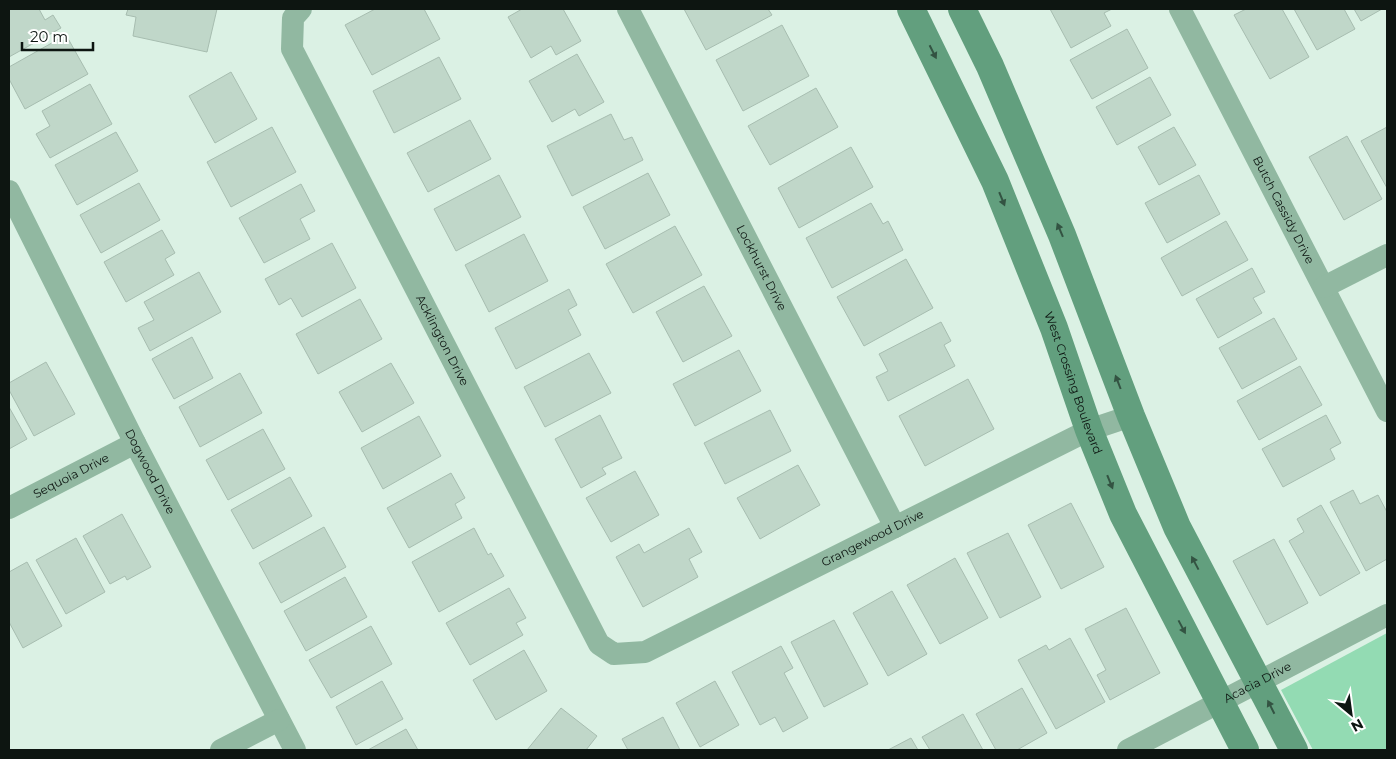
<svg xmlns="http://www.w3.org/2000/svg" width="1396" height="759" viewBox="0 0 1396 759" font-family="Montserrat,sans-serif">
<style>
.green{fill:#93dbb3}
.building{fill:#c0d7c9;stroke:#a7bdb0}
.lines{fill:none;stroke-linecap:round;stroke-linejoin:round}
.street{stroke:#91b8a1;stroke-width:22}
.secondary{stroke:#629f7e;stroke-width:28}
.oneway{fill:#335342}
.labels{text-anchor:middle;stroke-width:4.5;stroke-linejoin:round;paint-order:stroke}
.street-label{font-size:12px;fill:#0d1511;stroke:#fff}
</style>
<rect width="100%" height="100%" fill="#dbf1e4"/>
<polygon class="green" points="1387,633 1387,750 1313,750 1281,690"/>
<g class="building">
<polygon points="9,9 39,9 45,20 53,15 61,28 9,57"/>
<polygon points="128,9 217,9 207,52 133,36 136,17 126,15"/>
<polygon points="375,9 424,9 440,39 372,75 345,25"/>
<polygon points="522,9 563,9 581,41 556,55 551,46 531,58 508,17"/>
<polygon points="684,9 768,9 772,15 706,50"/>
<polygon points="1050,9 1112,9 1104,13 1111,26 1071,48"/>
<polygon points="1246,9 1282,9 1309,57 1270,79 1234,15"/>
<polygon points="1294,9 1344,9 1355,29 1317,50"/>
<polygon points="1354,9 1382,9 1361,21"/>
<polygon points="782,25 809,76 743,111 716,60"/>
<polygon points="1127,29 1148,68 1092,99 1070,60"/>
<polygon points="66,35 88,74 25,109 9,79 9,67"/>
<polygon points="577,54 604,102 579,116 575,109 552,122 529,81"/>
<polygon points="439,57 461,99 394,133 373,91"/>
<polygon points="231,72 257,119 215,143 189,96"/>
<polygon points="1150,77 1171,115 1117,145 1096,107"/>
<polygon points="90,84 112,124 50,158 36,134 50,126 42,111"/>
<polygon points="816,88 838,127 770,165 748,126"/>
<polygon points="611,114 624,140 632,137 643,160 572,196 547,146"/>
<polygon points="470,120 491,159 428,192 407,153"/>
<polygon points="272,127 296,172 231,207 207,162"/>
<polygon points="1174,127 1196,165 1159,185 1138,147"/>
<polygon points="1387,127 1387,188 1361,141"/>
<polygon points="116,132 138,171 77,205 55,165"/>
<polygon points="1347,136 1382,199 1344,220 1309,157"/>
<polygon points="851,147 873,187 799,228 778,188"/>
<polygon points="648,173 670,215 605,249 583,207"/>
<polygon points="499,175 521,217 456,251 434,209"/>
<polygon points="1199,175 1220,214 1167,243 1145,203"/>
<polygon points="139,183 160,220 101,253 80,215"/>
<polygon points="301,184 315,211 300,219 310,239 264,263 239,218"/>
<polygon points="871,203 883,224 888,221 903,250 832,288 806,238"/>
<polygon points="1226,221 1248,260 1182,296 1161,258"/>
<polygon points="675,226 702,275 633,313 606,264"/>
<polygon points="162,230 175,253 165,259 174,275 126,302 104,262"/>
<polygon points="524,234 548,281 489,312 465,265"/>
<polygon points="332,243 356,288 302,317 291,298 279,305 265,279"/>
<polygon points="906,259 933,308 864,346 837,297"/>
<polygon points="1252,268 1265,292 1253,298 1262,313 1218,338 1196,299"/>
<polygon points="199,272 221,312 150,351 138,328 154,320 144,302"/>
<polygon points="704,286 732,336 683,362 656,312"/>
<polygon points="569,289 577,305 568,310 581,335 516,369 495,328"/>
<polygon points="360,299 382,339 318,374 296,334"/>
<polygon points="1274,318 1297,359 1242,389 1219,348"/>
<polygon points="941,322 951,341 944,345 955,366 888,401 876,377 888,371 879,354"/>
<polygon points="192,337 213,378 174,399 152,359"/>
<polygon points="739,350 761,391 695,426 673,384"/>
<polygon points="589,353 611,393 545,427 524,387"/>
<polygon points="46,362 75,414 34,436 9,390 9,383"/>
<polygon points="391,363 414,403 362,432 339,392"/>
<polygon points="1300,366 1322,405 1259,440 1237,401"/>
<polygon points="240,373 262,413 200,447 179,407"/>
<polygon points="968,379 994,429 925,466 899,416"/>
<polygon points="9,407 27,439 9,449"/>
<polygon points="770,410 791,451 725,484 704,443"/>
<polygon points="600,415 622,458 602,468 606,474 581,488 555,439"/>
<polygon points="1326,415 1341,443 1330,449 1335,459 1283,487 1262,449"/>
<polygon points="419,416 441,456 383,489 361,448"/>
<polygon points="263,429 285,469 228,500 206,460"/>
<polygon points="798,465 820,505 760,539 737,498"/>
<polygon points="635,471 659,515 611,542 586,498"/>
<polygon points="451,473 465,498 455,504 462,518 409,548 387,508"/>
<polygon points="290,477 312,516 253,549 231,510"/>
<polygon points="1353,490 1360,504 1378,495 1387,512 1387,559 1366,571 1330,502"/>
<polygon points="1071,503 1104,567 1061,589 1028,525"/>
<polygon points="1321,505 1360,573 1320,596 1289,541 1304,532 1297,519"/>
<polygon points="122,514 151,567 127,580 125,576 110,584 83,536"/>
<polygon points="324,527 346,567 281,603 259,563"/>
<polygon points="474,528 488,555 491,553 504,576 439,612 412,562"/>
<polygon points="689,528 702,552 689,559 698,577 643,607 616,557 639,544 644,553"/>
<polygon points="1008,533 1041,597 1000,618 967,553"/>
<polygon points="76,538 105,592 66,614 36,560"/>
<polygon points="1274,539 1308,603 1267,625 1233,561"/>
<polygon points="955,558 988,618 940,644 907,585"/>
<polygon points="27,562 62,626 23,648 9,622 9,572"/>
<polygon points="345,577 367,617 306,651 284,611"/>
<polygon points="509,588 526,618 516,623 523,635 470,665 446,623"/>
<polygon points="892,591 927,654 888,676 853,613"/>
<polygon points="1126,608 1160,673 1110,700 1097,675 1106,670 1085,629"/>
<polygon points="834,620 868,684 824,707 791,642"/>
<polygon points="371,626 392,664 331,698 309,660"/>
<polygon points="1070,638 1105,702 1056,729 1018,660 1046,645 1049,650"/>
<polygon points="781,646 793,668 784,673 808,718 783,732 775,717 760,725 732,672"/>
<polygon points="524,650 547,691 496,720 473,680"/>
<polygon points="382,681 403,719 356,745 336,707"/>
<polygon points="715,681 739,725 700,747 676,703"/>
<polygon points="1022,688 1047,733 1017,750 996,750 976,714"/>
<polygon points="561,708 597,736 586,750 527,750"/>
<polygon points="963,714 983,750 930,750 922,737"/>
<polygon points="663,717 680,750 628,750 622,739"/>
<polygon points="406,729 418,750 368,750"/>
<polygon points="911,738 918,750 888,750"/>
</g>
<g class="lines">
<g class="street">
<path id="s1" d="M301,9l-8,9 -1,31 307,595 15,10 31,-2 444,-222 42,-14"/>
<path id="s2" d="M628,9l267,518"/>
<path id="s3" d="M1180,9l207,402"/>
<path id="s4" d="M9,191l126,252 160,307"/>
<polyline points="1324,287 1387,255"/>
<path id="s5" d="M9,508l126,-65"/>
<polyline points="221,750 279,720"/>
<path id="s6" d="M1128,750l259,-135"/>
</g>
<g class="secondary">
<path id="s7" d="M911,9l84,172 59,147 35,102 34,84 122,236"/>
<polyline points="962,9 990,66 1062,235 1131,416 1177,527 1294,750"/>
</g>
</g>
<defs><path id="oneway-solid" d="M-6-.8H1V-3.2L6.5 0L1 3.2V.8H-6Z" transform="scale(1.25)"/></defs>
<g class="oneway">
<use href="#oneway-solid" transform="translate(933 52) rotate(63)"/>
<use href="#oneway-solid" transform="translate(1002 199) rotate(68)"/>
<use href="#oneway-solid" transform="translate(1060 230) rotate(-113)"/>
<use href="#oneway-solid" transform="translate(1118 382) rotate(-111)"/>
<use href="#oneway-solid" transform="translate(1110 482) rotate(68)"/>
<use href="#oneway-solid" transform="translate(1195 563) rotate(-118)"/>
<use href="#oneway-solid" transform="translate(1182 627) rotate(62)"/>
<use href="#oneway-solid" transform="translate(1271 707) rotate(-117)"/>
</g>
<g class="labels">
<g class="street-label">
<text dy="4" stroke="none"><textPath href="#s3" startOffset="226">Butch Cassidy Drive</textPath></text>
<text dy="4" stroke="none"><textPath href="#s2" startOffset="291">Lockhurst Drive</textPath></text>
<text dy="4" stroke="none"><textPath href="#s1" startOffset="371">Acklington Drive</textPath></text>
<text dy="4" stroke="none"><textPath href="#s7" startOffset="408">West Crossing Boulevard</textPath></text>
<text dy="4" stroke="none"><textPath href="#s4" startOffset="314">Dogwood Drive</textPath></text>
<text dy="4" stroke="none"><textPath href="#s5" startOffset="70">Sequoia Drive</textPath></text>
<text dy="4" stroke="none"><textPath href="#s1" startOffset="1016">Grangewood Drive</textPath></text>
<text dy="4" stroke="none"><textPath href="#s6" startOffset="146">Acacia Drive</textPath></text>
</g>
</g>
<rect width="1396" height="759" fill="none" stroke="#0d1511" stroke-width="20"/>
<g transform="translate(1351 714) rotate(151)" stroke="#ffffff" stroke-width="4" paint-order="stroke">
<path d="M0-4L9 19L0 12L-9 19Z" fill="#0d1511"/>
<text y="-8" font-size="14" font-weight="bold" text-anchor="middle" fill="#0d1511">N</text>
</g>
<path d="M22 42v8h71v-8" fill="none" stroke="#0d1511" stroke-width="2.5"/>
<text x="30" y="42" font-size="15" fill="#0d1511" stroke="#ffffff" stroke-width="4" paint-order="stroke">20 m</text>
</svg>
